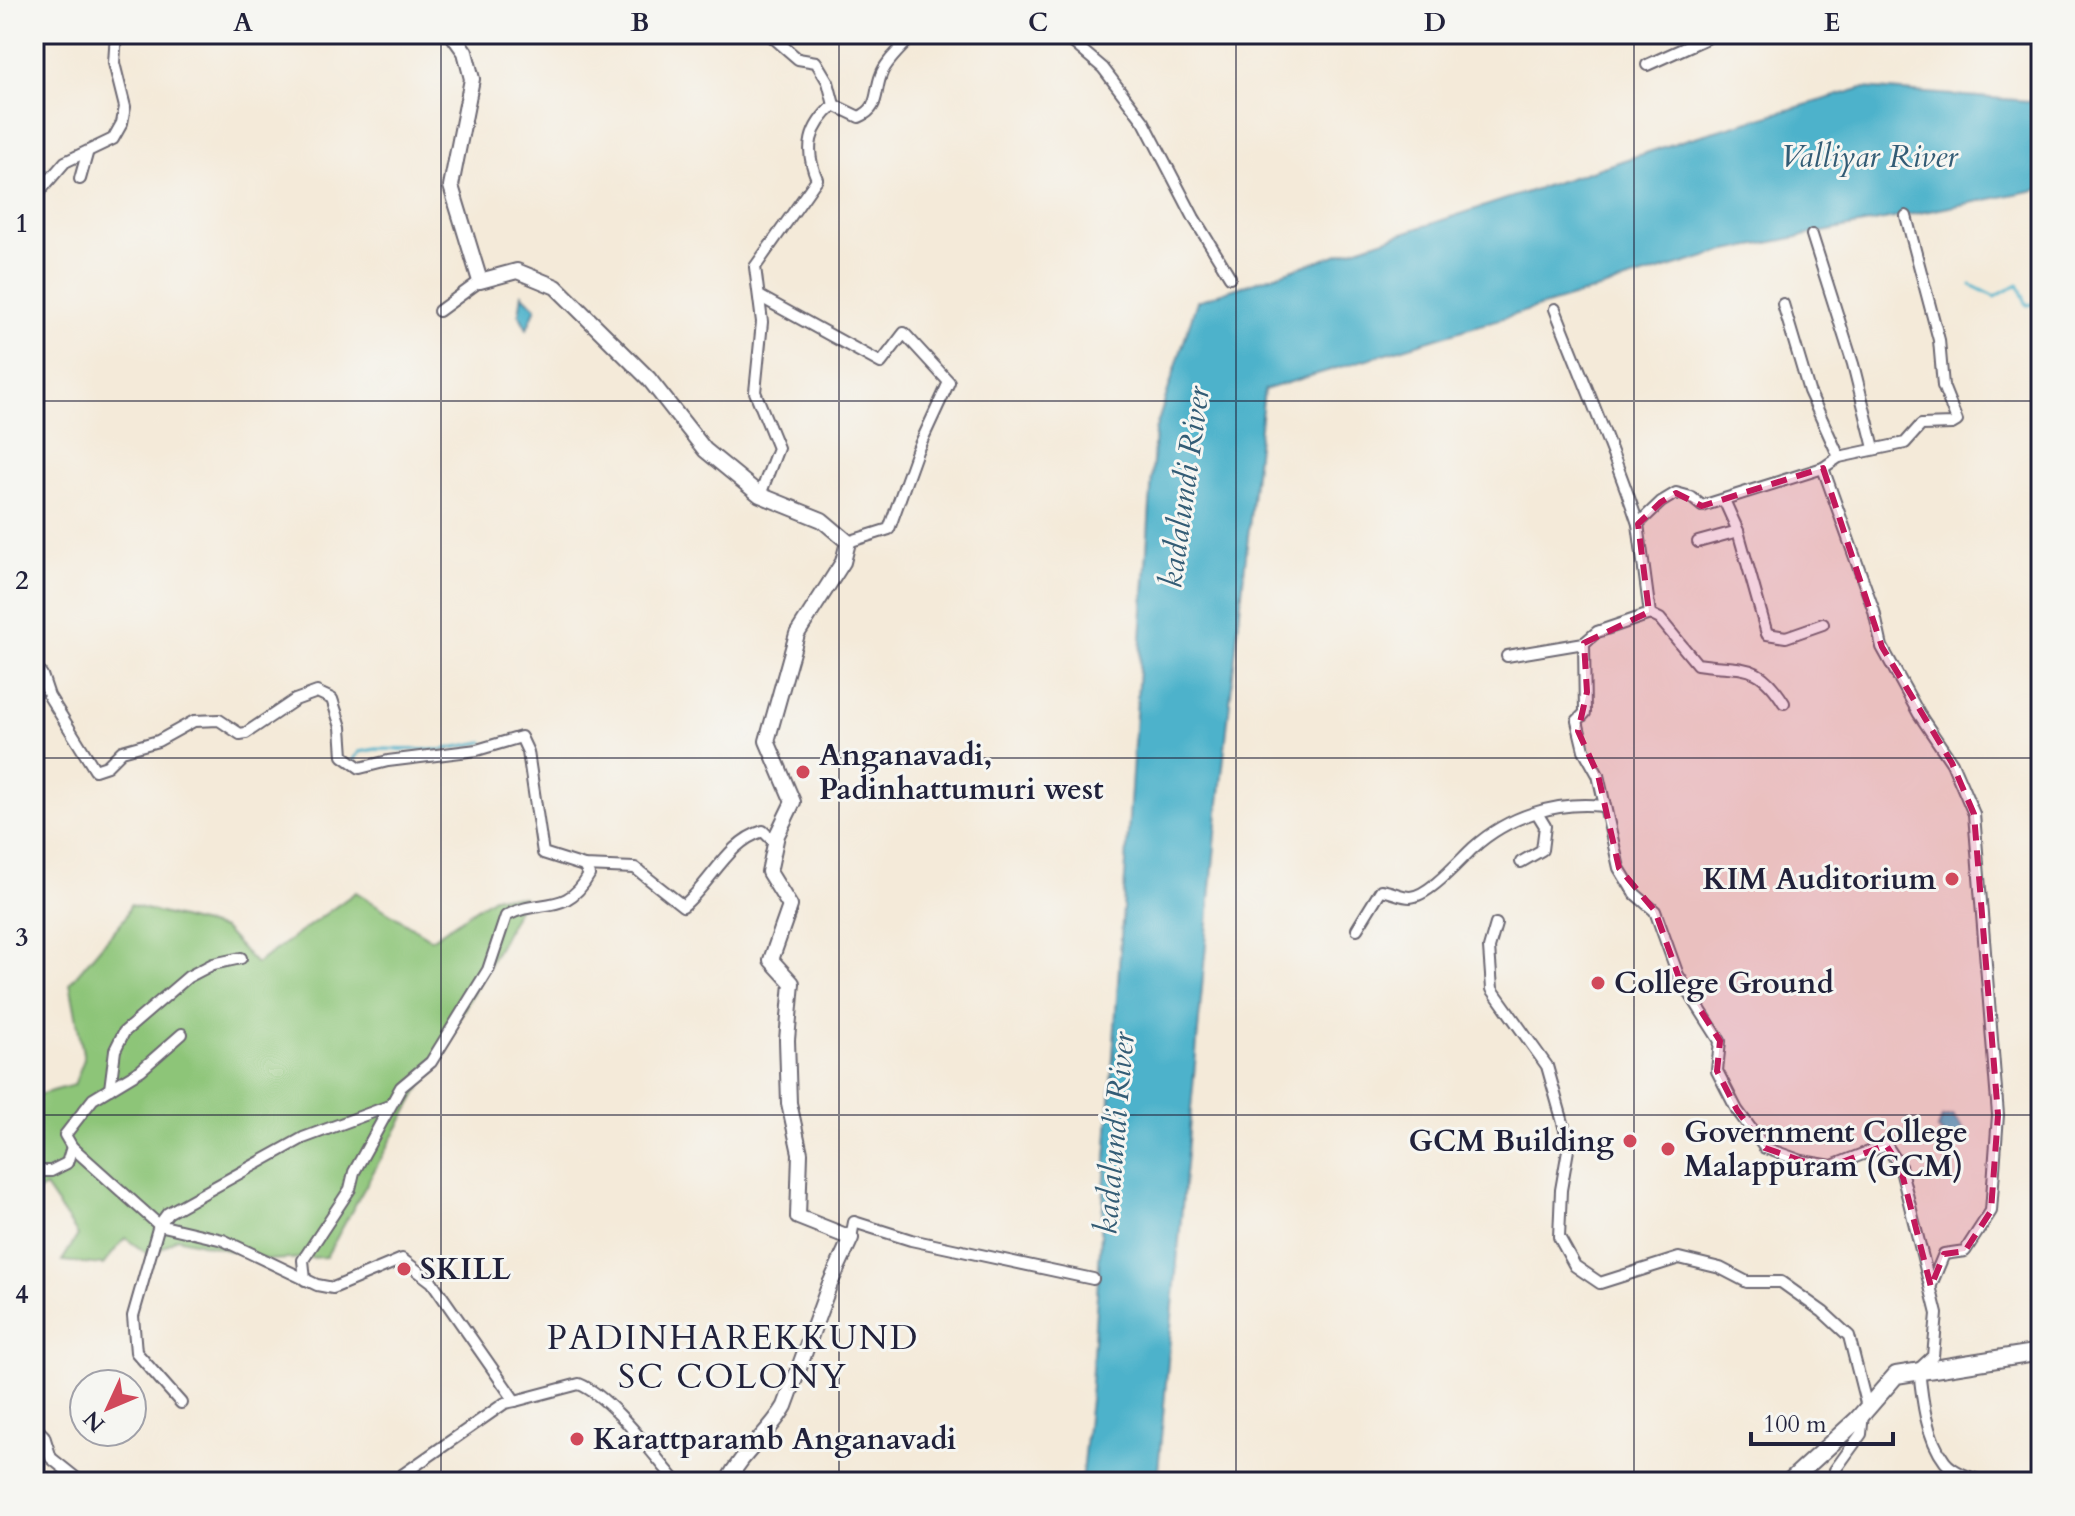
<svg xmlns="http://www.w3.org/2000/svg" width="2075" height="1516" viewBox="0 0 2075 1516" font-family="Cardo,serif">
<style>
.green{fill:#8dc578;stroke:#58745a;stroke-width:2}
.water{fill:#4db2cb;stroke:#386a83;stroke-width:2}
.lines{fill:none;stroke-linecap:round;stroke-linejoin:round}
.stream{stroke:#4db2cb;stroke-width:3}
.street-casing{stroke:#6c6872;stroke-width:14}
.secondary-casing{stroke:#6c6872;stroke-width:18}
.primary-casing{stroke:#6c6872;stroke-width:20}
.street{stroke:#fff;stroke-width:10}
.secondary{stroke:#fff;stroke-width:14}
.primary{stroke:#fff;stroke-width:16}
.marked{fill:#c2185b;fill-opacity:0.2;stroke:#c2185b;stroke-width:6;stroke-dasharray:16 10;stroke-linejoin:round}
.grid{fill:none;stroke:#22223b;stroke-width:2;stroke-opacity:0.55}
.poi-dot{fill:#d1495b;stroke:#f6f6f2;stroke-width:3}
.labels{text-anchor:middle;stroke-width:6;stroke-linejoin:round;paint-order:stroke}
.poi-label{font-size:30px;font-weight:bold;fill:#22223b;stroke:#f6f6f2;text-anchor:start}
.water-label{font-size:32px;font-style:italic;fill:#335c75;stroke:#f6f6f2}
.quarter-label{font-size:34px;letter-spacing:2px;fill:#22223b;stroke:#f6f6f2}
.neatline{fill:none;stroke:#22223b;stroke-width:3}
.grid-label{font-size:26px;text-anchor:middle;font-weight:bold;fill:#22223b}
</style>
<rect width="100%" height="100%" fill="#f6f6f2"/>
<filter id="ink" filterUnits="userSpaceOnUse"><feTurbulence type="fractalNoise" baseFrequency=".0125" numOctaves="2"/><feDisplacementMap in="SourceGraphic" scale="16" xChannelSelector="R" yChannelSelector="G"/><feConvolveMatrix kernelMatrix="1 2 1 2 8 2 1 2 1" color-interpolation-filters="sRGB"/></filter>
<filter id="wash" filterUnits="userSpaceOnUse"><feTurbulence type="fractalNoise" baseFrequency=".006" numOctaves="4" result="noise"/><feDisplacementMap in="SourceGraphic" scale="32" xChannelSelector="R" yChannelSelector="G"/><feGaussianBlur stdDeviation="1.8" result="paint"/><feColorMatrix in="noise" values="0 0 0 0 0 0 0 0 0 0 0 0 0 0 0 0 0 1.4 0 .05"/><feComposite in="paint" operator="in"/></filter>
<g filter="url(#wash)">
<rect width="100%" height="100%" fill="#f4ead9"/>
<polygon class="green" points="356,892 431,939 495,896 523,897 503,939 326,1257 269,1260 177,1238 151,1256 125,1238 103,1265 62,1261 78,1235 45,1187 34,1195 34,1096 74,1085 84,1059 70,983 125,918 130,905 223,929 256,964"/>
<g class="water">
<polygon points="1863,88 2041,102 2041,189 1722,252 1264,390 1218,812 1157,1482 1081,1482 1090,1399 1155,431 1197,301 1688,139"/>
<polygon points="522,294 536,308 527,329 519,314"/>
<polygon points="1953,1116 1964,1130 1962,1143 1948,1141 1938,1129 1942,1118"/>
</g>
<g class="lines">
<g class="stream">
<polyline points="1971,285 1995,297 2018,284 2027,305 2041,303"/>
<polyline points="353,761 359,752 376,749 440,750 483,742"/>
</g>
</g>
</g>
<g filter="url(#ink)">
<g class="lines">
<g class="street-casing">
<g id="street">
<polyline points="1063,34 1103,68 1144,122 1194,218 1230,277"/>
<polyline points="1647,65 1707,38"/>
<path d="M834,105l25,12c21,-9 15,-24 22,-42 5,-15 23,-28 32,-41"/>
<polyline points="80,179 87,154"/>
<polyline points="34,198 65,162 113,139 122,123 125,107 114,63 116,34"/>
<path d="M1906,216l33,124 4,46 14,35 -5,3 -31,1 -16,18 -66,14 -16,11 -121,38 -11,-9 -15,-4 -15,9 -23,22 12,90 -53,18 -13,11 1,70 -8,8 7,29 14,25 21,93 16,26 20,17 23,64 42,66 -3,30 20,39 28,38 37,13 30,5 54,-21 14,21 37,148 -4,42 -14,13c3,30 7,68 26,93 9,11 27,16 40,20"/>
<polyline points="1812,235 1853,364 1874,448"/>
<polyline points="759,296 881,363 904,333 949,382 917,451 889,529 848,542"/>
<polyline points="1783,304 1809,391 1839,457"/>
<path d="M1555,309c28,72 59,142 83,215"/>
<polyline points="439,311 480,281"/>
<polyline points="1823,468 1874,611 1882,647 1919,714 1952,763 1974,814 1998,1115 1991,1211 1965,1251 1944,1254 1931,1285"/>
<path d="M760,495l18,-47 -23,-56 7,-70 -7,-55 62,-88c-13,-30 -8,-52 17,-74l-6,-23 -12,-20 -18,-3 -29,-25"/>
<polyline points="1724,500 1738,531 1767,634 1786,637 1823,624"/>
<polyline points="1698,542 1738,531"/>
<path d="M1650,614l10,5 37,45c46,7 60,-4 87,39"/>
<polyline points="1507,656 1584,643"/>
<path d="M34,664l8,11 7,21 46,74 12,-4 15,-15 36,-10 36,-20 25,-1 21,14 6,-1 49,-33 22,-8 15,7 9,28 2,29 17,12 28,-7 89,-11 44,-13 7,15 15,101 41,13 51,2 48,38c29,-24 44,-64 80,-75l12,12"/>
<polyline points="1521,862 1542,850 1545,826 1537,813"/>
<polyline points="1496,924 1489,948 1492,989 1547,1066 1569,1144 1561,1190 1559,1237 1575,1266 1600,1283 1679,1258 1720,1268 1747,1282 1781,1282 1823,1312 1849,1336 1867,1407"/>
<path d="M1357,929l24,-39c9,1 21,7 29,7 19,-1 49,-36 63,-49 35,-32 83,-47 130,-42"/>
<path d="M182,1034l-41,36 -48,29 -28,36 7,12 87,78 64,15 94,45 16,3 69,-29 30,23 83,119 64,-17c33,13 74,71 98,98"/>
<polyline points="110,1089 115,1050 124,1032 188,977 213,964 241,958"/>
<polyline points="34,1165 40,1171 51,1171 67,1163 72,1147"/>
<polyline points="851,1238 854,1222 911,1240 1093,1279"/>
<path d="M305,1280l-2,-20 47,-71 4,-17 47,-85 30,-25 57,-92 18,-54c33,-19 60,1 83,-41l-5,-9"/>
<polyline points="181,1403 136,1352 133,1316 159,1225 168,1213 303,1138 389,1106"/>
<polyline points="34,1426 44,1436 51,1458 81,1482"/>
<polyline points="392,1482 505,1403 515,1401"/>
<polyline points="1842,1482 1835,1470 1861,1434 1863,1413"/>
</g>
</g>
<g class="secondary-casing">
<path id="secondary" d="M452,34l13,18 7,27 -21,107 29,95 37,-10 39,16 93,92 56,71 55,45 62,25 26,22 -5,20 -46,72 -30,107 26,61 -16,33 -8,37 21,34 -19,54 21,23 -5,57 2,63 11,50 -2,64 53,21 -22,48 -44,120c-16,28 -42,45 -58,76"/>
</g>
<g class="primary-casing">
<polyline id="primary" points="1789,1482 1857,1420 1896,1375 2041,1352"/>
</g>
<use href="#street" class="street"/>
<use href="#secondary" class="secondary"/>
<use href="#primary" class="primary"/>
</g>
</g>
<path class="marked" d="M1823,468l59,179 70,116 22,51 24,301 -7,96 -26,40 -21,3 -13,33 -31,-121 -14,-21 -54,21 -30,-5 -37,-13 -28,-38 -20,-39 3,-30 -42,-66 -23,-64 -36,-43 -21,-93 -20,-44 9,-39 -3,-49 65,-31 -11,-88 23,-22 15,-9 26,13z"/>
<path class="grid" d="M441,34v1448M839,34v1448M1236,34v1448M1634,34v1448M34,401h2007M34,758h2007M34,1115h2007"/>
<g class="poi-dot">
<circle cx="803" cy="772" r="8"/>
<circle cx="1952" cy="879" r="8"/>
<circle cx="1598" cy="983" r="8"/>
<circle cx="1630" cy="1141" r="8"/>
<circle cx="1668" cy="1149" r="8"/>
<circle cx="404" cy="1269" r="8"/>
<circle cx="577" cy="1439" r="8"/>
</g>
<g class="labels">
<g class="poi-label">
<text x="819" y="765">Anganavadi,<tspan x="819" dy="34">Padinhattumuri west</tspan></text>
<text x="1936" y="889" text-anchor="end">KIM Auditorium</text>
<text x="1614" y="993">College Ground</text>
<text x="1684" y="1142">Government College<tspan x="1684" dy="34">Malappuram (GCM)</tspan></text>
<text x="1614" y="1151" text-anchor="end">GCM Building</text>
<text x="420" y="1279">SKILL</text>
<text x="593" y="1449">Karattparamb Anganavadi</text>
</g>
<g class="water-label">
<text x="1869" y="167">Valliyar River</text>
<text transform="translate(1184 487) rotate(-82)" y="11">kadalundi River</text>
<text transform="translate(1114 1133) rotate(-85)" y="11">kadalundi River</text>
</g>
<g class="quarter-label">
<text x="733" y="1349">PADINHAREKKUND<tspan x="733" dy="39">SC COLONY</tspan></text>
</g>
</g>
<rect width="2075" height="1516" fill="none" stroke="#f6f6f2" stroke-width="88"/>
<g transform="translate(108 1408) rotate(226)"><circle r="38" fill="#f6f6f2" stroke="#a1a1a9" stroke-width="2"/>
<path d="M0-6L14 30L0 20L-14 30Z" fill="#d1495b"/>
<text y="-12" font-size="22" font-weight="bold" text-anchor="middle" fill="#22223b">N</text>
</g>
<path d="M1751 1432v12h142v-12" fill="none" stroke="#22223b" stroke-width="4"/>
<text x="1763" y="1432" font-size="24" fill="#22223b" stroke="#f6f6f2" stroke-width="6" paint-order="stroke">100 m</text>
<rect x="44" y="44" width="1987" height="1428" class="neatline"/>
<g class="grid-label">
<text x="243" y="31">A</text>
<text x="640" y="31">B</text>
<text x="1038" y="31">C</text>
<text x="1435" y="31">D</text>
<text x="1832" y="31">E</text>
<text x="22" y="232">1</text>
<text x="22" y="589">2</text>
<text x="22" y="946">3</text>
<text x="22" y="1303">4</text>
</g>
</svg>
